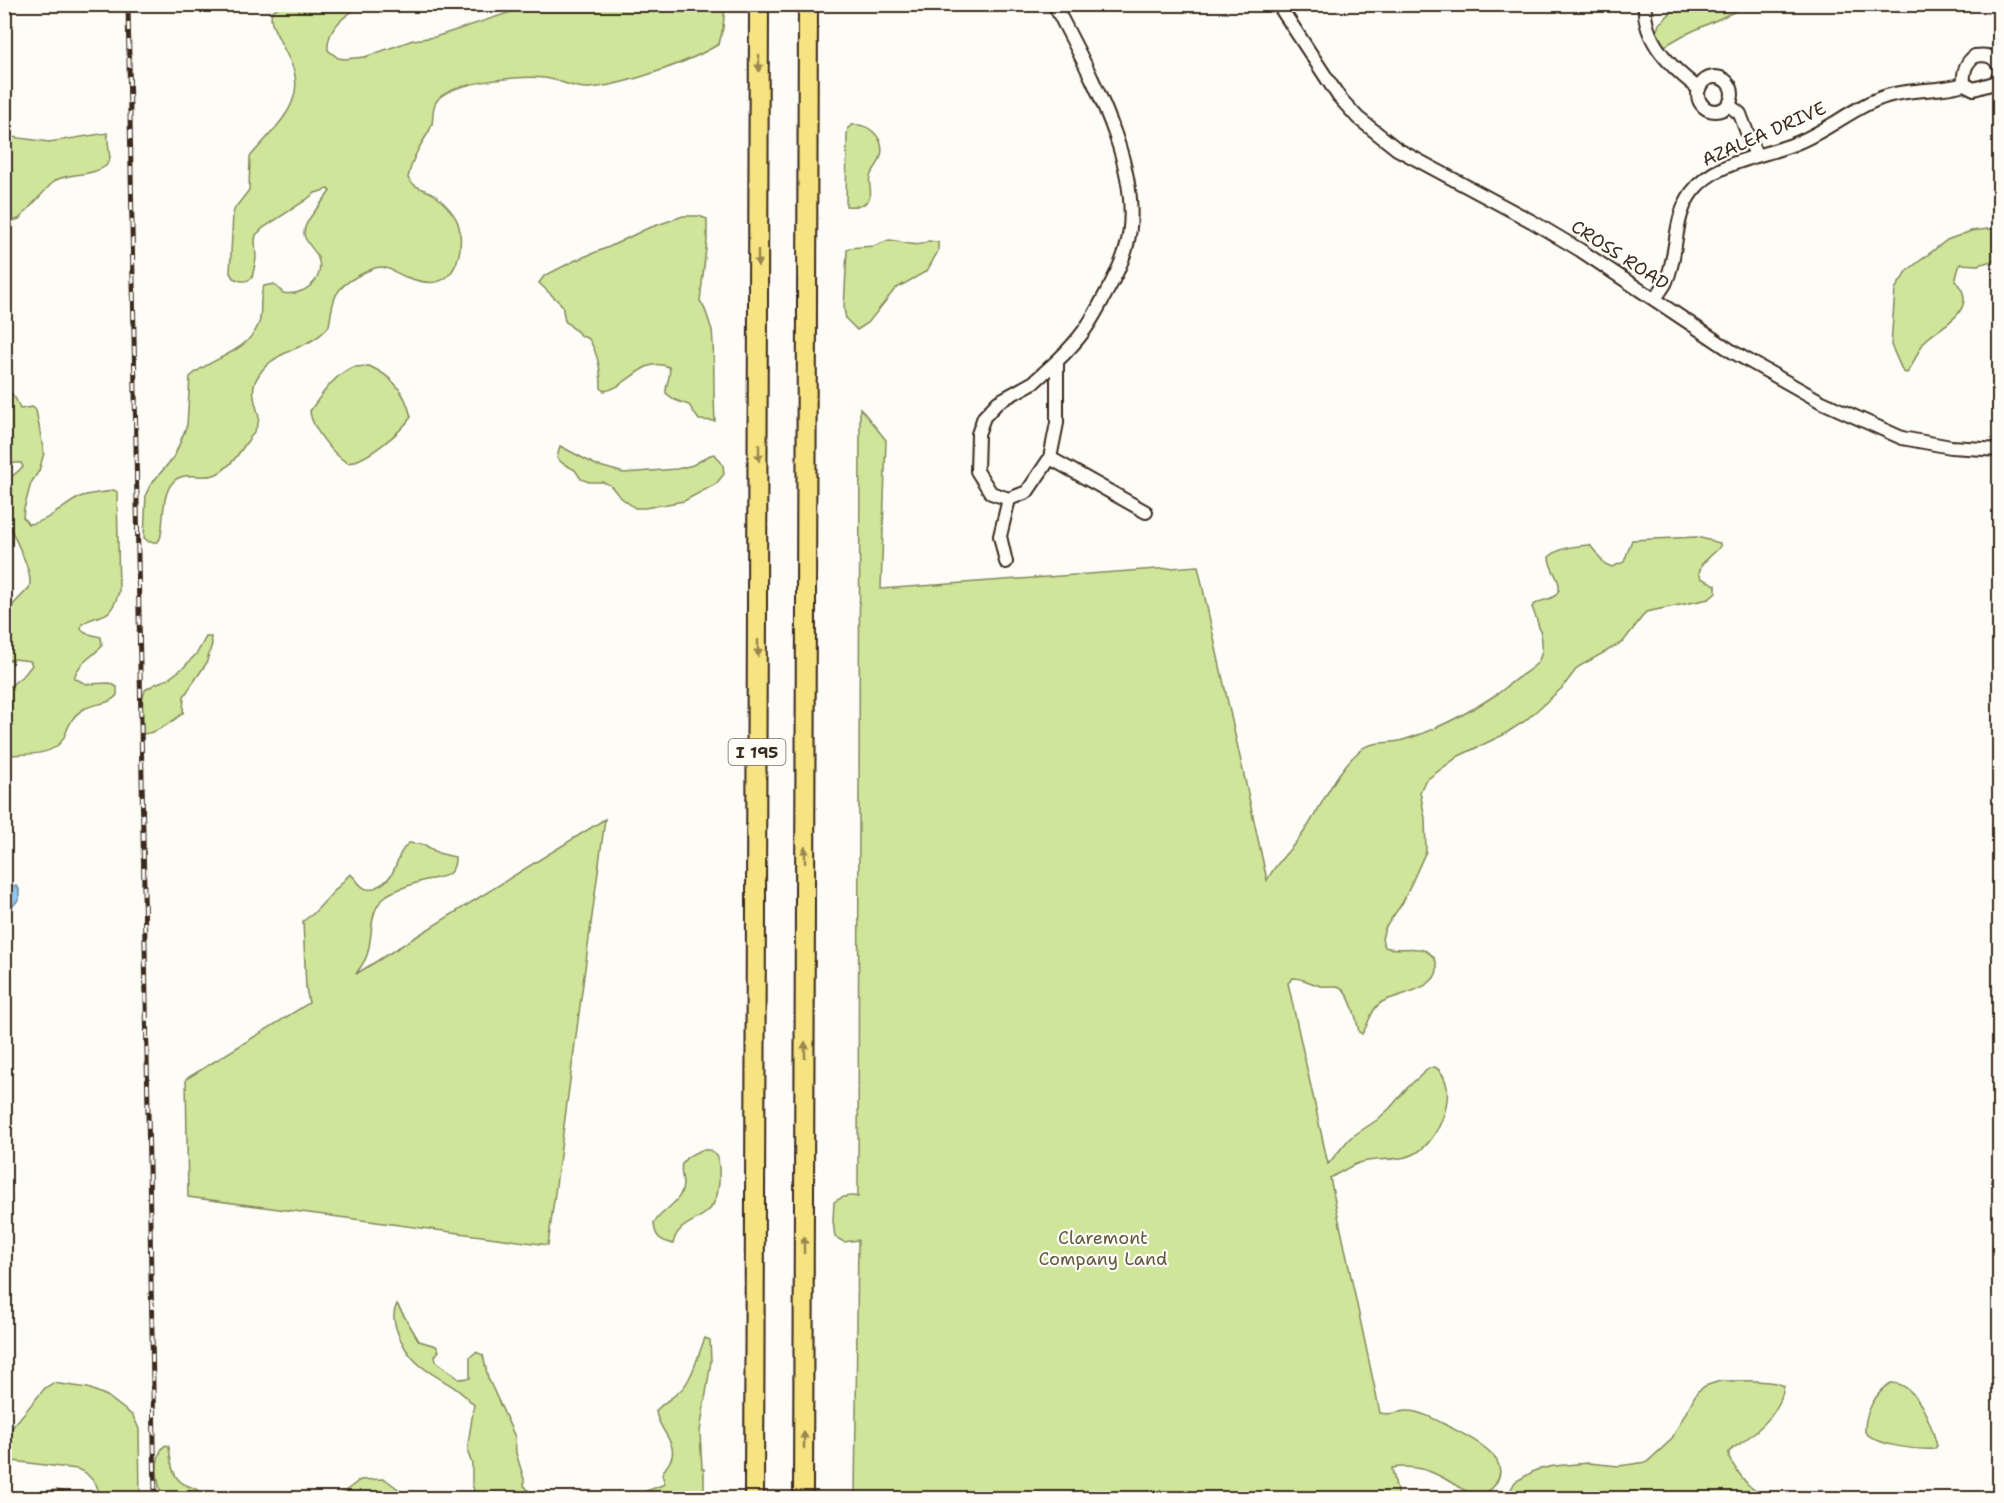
<svg xmlns="http://www.w3.org/2000/svg" width="2004" height="1503" viewBox="0 0 2004 1503" font-family="'Shantell Sans',sans-serif">
<style>
.green{fill:#cee59a;stroke:#84885c;stroke-width:1.5}
.water{fill:#92c5ef;stroke:#6f879b;stroke-width:1.5}
.lines{fill:none;stroke-linecap:round;stroke-linejoin:round}
.minor-casing{stroke:#3b2a1e;stroke-width:16}
.highway-casing{stroke:#3b2a1e;stroke-width:22}
.minor{stroke:#fdfcf7;stroke-width:12}
.highway{stroke:#f6e381;stroke-width:18}
.rail-casing{stroke:#3b2a1e;stroke-width:5}
.rail{stroke:#fdfcf7;stroke-width:3;stroke-dasharray:9;stroke-linecap:butt}
.oneway{fill:#988650}
.labels{text-anchor:middle;stroke-width:4.5;stroke-linejoin:round;paint-order:stroke}
.shield{fill:#fdfcf7;stroke:#75695f;stroke-width:1.5}
.shield-label{font-size:16px;font-weight:bold;fill:#3b2a1e}
.street-label{font-size:18px;fill:#3b2a1e;stroke:#fdfcf7}
.park-label{font-size:18px;fill:#60593d;stroke:#fdfcf7}
</style>
<rect width="100%" height="100%" fill="#fdfcf7"/>
<filter id="ink" filterUnits="userSpaceOnUse"><feTurbulence type="fractalNoise" baseFrequency=".0167" numOctaves="2"/><feDisplacementMap in="SourceGraphic" scale="12" xChannelSelector="R" yChannelSelector="G"/><feConvolveMatrix kernelMatrix="1 2 1 2 8 2 1 2 1" color-interpolation-filters="sRGB"/></filter>
<g filter="url(#ink)">
<g class="green">
<path d="M282,5h83c-18,7 -39,24 -37,45l10,8 7,1 20,-2 48,-17 22,-3 97,-32h193l-2,23 -4,16c-31,19 -94,41 -130,44 -16,1 -28,-8 -44,-10 -23,-3 -89,4 -106,20 -8,9 -5,16 -7,26 -2,8 -9,16 -13,24 -5,9 -9,20 -11,30 5,10 18,11 27,17 8,7 19,17 23,28 4,12 3,29 -2,41 -10,23 -28,21 -50,13 -8,-3 -16,-9 -25,-10 -9,0 -17,6 -25,10 -24,13 -23,25 -27,49 -17,22 -47,22 -65,42 -11,13 -13,21 -8,38 1,4 3,8 3,13 -1,8 -8,18 -13,24 -7,11 -20,28 -32,32 -12,4 -30,-4 -40,6 -14,14 -9,41 -14,58l-3,3h-8l-5,-4 2,-44 5,-10 23,-27 13,-32 3,-48c18,-19 58,-23 69,-54 4,-12 -1,-25 5,-37l10,-2 9,9c20,4 43,-13 35,-35 -2,-8 -13,-15 -14,-24 -1,-13 19,-31 26,-43l-2,-2 -13,4 -9,7 -43,28 -7,7 -1,5 1,19 -4,19c-7,5 -12,3 -19,0l-3,-5 3,-59 2,-6 14,-18 1,-33c20,-25 54,-50 44,-86 -4,-12 -11,-23 -16,-34 -4,-9 -9,-15 -6,-26z"/>
<polygon points="1679,5 1749,5 1682,36 1663,47 1653,42 1659,24"/>
<path d="M852,125c20,-2 36,17 27,36 -2,6 -8,11 -9,16 -2,6 2,14 0,19 -3,10 -15,11 -24,10l1,-72 1,-6z"/>
<path d="M107,133l3,25 -4,8c-16,11 -36,6 -52,15l-35,38 -14,4v-87l44,6z"/>
<path d="M683,216h16l8,3v21l-7,61c8,11 7,17 12,29 3,31 1,60 3,91l-16,-1 -10,-15 -14,-5 -9,-7c-1,-9 6,-17 3,-26 -26,-12 -41,21 -65,24l-3,-3c0,-19 -3,-33 -12,-49l-7,-3 -17,-15 -3,-16 -23,-22 5,-7 32,-16 33,-13 37,-18z"/>
<path d="M1988,229l11,1v29l-21,6 -18,-1 -5,17c3,3 7,8 8,12 7,22 -25,35 -37,47 -9,10 -11,23 -19,33l-4,-1 -12,-27 4,-56 13,-19 39,-30 24,-9z"/>
<path d="M889,240c13,1 28,9 39,1l10,1v9l-11,20 -32,18 -27,34 -11,7 -11,-11 -2,-10 3,-59 2,-2 25,-2z"/>
<path d="M369,366c23,10 36,25 42,51 -11,16 -44,43 -63,46 -14,-7 -37,-36 -38,-52 9,-13 27,-40 44,-44 5,-1 10,0 15,-1z"/>
<path d="M5,392c9,0 12,9 15,17l12,-2 4,3 8,43 -5,18 -8,12 -7,26 -1,8 5,7c19,-1 36,-19 52,-27 11,-5 23,-3 34,-7l3,2 2,100c-10,31 -17,19 -37,32l-1,5 4,4 16,4 1,8c-8,12 -24,17 -28,33l12,6 24,-1 7,4v8c-7,10 -23,8 -33,14 -14,8 -15,18 -21,30 -10,18 -41,15 -57,16l-1,-65 20,-16 7,-9 -2,-4 -15,-2 -10,2v-48l24,-25c6,-15 -16,-50 -21,-67 -5,-13 -4,-28 -3,-43l6,-1 12,-10 -2,-4h-16z"/>
<path d="M860,408l26,32 -5,149 317,-23 69,314c10,-19 27,-33 39,-51 18,-27 31,-61 57,-81 10,-7 29,-4 40,-8 34,-10 65,-27 94,-46 8,-5 14,-12 22,-17 6,-5 17,-10 20,-17 8,-17 -1,-37 -7,-53 7,-10 23,-4 27,-18 2,-11 -10,-19 -10,-32 11,-10 27,-11 41,-12l15,19 7,3 12,-5 8,-22 65,-3 23,6v4l-18,17 -3,9 2,5 15,7v8l-7,6 -63,13 -23,30 -45,25 -16,21 -37,33 -22,14 -44,21 -34,25 -5,11 5,26 1,33 -23,51 -18,26 -3,11 3,8c13,5 28,-2 41,4 6,3 10,8 11,15 3,23 -40,28 -55,36 -11,6 -13,22 -20,32l-3,-2c-2,-11 -9,-40 -19,-45 -5,-2 -12,0 -19,-1 -9,-2 -18,-8 -28,-8l-5,5 40,181 22,-26 27,-18 13,-12 18,-21 21,-19 6,-1c10,6 14,21 12,33 -2,21 -18,52 -41,57 -15,4 -32,1 -47,6 -9,3 -20,10 -29,15l50,235c13,3 16,-2 27,-2 14,0 31,10 43,16 19,10 63,30 46,56 -3,6 -12,12 -19,12 -8,-1 -18,-8 -25,-12 -19,-12 -37,-19 -60,-15l6,28 15,2h-558l3,-258 -14,2 -9,-5 -2,-16 1,-19c7,-5 16,-7 24,-5z"/>
<polygon points="560,446 596,465 624,473 677,469 693,465 710,455 715,454 723,465 724,474 716,484 684,501 645,508 635,508 620,497 610,485 603,482 589,482 581,479 575,470 562,463 557,458"/>
<path d="M206,637h5l1,7 -6,20 -22,32 -1,17c-12,10 -26,20 -40,21l-2,-30 4,-14 10,-6 13,-5 16,-12 13,-14z"/>
<path d="M605,819l-57,426 -360,-48 -2,-118 123,-76 -3,-15 -3,-67 11,-8 36,-39c5,3 8,10 13,13 4,3 9,3 13,0 25,-11 16,-30 33,-44l16,2 13,8 17,4c1,23 -19,20 -33,24 -11,4 -25,8 -35,14 -20,15 -13,40 -20,60 -2,7 -8,14 -11,19z"/>
<path d="M702,1150h8l8,7c2,16 3,43 -11,55 -13,11 -30,12 -34,32 -14,-4 -18,-7 -19,-21 7,-11 20,-17 26,-28 11,-19 -15,-32 22,-45z"/>
<path d="M397,1304l22,37 17,5 3,5 -4,5 1,5 23,18 11,-1v-21l6,-5 7,3 5,23 27,59 1,16 8,26v6l10,13h-59l1,-1 -4,-13v-20l-4,-11v-9l6,-39c-26,-31 -60,-27 -77,-74 -3,-9 -5,-18 0,-27z"/>
<path d="M705,1338l5,2 1,21 -11,71 2,37h2v29h-76l37,-14 -3,-10c2,-5 6,-8 8,-13 10,-17 -13,-32 -14,-50 7,-9 17,-13 25,-21 11,-10 18,-38 24,-52z"/>
<path d="M1720,1381c14,0 53,-2 64,5 -3,25 -22,41 -40,55 -5,4 -11,6 -15,11 -1,9 3,10 7,17 11,16 14,19 31,29h-261l9,-16 21,-12 18,-4 34,-3 31,3 28,-4 24,-22 26,-48 8,-6z"/>
<polygon points="53,1383 88,1388 107,1396 133,1416 139,1429 140,1498 101,1498 96,1484 86,1473 77,1469 5,1460 5,1436 45,1388"/>
<path d="M1891,1383c26,-1 41,43 46,63l-3,3c-19,1 -56,-3 -69,-17 -1,-18 10,-39 26,-49z"/>
<path d="M167,1445l2,2c2,13 2,30 15,37 10,5 15,4 20,14h-41c-6,-14 -10,-40 1,-52z"/>
<polygon points="385,1479 410,1498 336,1498 360,1480"/>
<path d="M57,1490l7,2 5,6h-39c6,-6 18,-6 27,-8z"/>
<polygon points="1858,1492 1870,1493 1881,1498 1829,1498"/>
</g>
<polygon class="water" points="5,886 16,886 19,889 19,899 5,915"/>
<g class="lines">
<g class="minor-casing">
<g id="minor">
<path d="M1054,4c34,67 94,169 72,245 -5,16 -13,32 -21,46 -15,29 -24,43 -48,66v62l-7,35 -23,34 -18,7 -18,-6 -14,-22 1,-37 6,-17 14,-15 36,-20 23,-21"/>
<polyline points="1278,4 1339,97 1358,118 1397,149 1533,222 1580,250 1733,352 1820,401 1902,438 1951,447 2000,450"/>
<path d="M1645,4c-3,37 27,64 54,85"/>
<circle cx="1715" cy="94" r="17"/>
<path d="M1964,84c-1,-12 1,-21 11,-28 13,-2 20,0 25,13"/>
<polyline points="1729,105 1740,114 1756,156"/>
<path d="M1655,299c3,-5 7,-10 10,-15 14,-30 7,-65 27,-92 22,-30 69,-35 102,-48 33,-12 60,-38 93,-48 25,-8 52,-4 77,-12l10,5 20,-6 6,-8"/>
<polyline points="1050,458 1146,512"/>
<polyline points="1006,562 1000,536 1009,499"/>
</g>
</g>
<g class="highway-casing">
<g id="highway">
<polyline points="754,1498 759,4"/>
<polyline points="803,1498 808,4"/>
</g>
</g>
<use href="#minor" class="minor"/>
<use href="#highway" class="highway"/>
<g class="rail-casing">
<polyline id="rail" points="128,4 155,1498"/>
</g>
<use href="#rail" class="rail"/>
</g>
<defs><path id="oneway-solid" d="M-6-.8H1V-3.2L6.5 0L1 3.2V.8H-6Z" transform="scale(1.5)"/></defs>
<g class="oneway">
<use href="#oneway-solid" transform="translate(759 63) rotate(90)"/>
<use href="#oneway-solid" transform="translate(758 258) rotate(90)"/>
<use href="#oneway-solid" transform="translate(759 453) rotate(90)"/>
<use href="#oneway-solid" transform="translate(758 648) rotate(90)"/>
<use href="#oneway-solid" transform="translate(805 855) rotate(-90)"/>
<use href="#oneway-solid" transform="translate(805 1050) rotate(-90)"/>
<use href="#oneway-solid" transform="translate(804 1245) rotate(-90)"/>
<use href="#oneway-solid" transform="translate(804 1440) rotate(-90)"/>
</g>
</g>
<g class="labels">
<rect class="shield" x="728.5" y="739" width="57" height="26" rx="4.5"/>
<g class="shield-label">
<text x="757" y="758">I 195</text>
</g>
<g class="street-label">
<text transform="translate(1764 134) rotate(-24)" y="6">AZALEA DRIVE</text>
<text transform="translate(1620 255) rotate(33)" y="6">CROSS ROAD</text>
</g>
<g class="park-label">
<text x="1103" y="1244">Claremont<tspan x="1103" dy="21">Company Land</tspan></text>
</g>
</g>
<rect width="2004" height="1503" fill="none" stroke="#fdfcf7" stroke-width="24"/>
<rect x="12" y="12" width="1980" height="1479" fill="none" stroke="#3b2a1e" stroke-width="2" filter="url(#ink)"/>
</svg>
